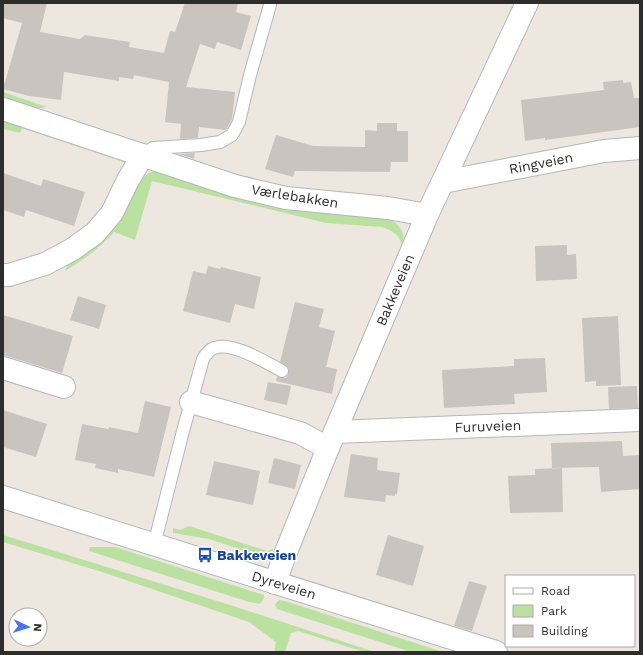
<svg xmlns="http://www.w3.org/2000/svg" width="643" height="655" viewBox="0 0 643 655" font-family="'Work Sans',sans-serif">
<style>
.green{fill:#bae19f}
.building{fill:#c9c5be}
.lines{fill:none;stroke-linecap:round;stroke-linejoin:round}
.lane-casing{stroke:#b3b7bf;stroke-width:14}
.street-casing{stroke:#b3b7bf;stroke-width:24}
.secondary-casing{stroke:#b3b7bf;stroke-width:24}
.lane{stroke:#fff;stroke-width:12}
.street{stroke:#fff;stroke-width:22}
.secondary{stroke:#fff;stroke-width:22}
.labels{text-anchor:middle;stroke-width:3;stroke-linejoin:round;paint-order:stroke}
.street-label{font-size:14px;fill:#2d2d2d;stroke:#fff}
.transit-label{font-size:14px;font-weight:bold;fill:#164399;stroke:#fff;text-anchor:start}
</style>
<rect width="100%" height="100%" fill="#ede7e0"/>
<g class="green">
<polygon points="3,92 47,107 35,109 3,102"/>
<polygon points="3,121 23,127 20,133 3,129"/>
<path d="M168,171l220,46c16,12 16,15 16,34 -3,-4 -2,-9 -5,-13 -3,-6 -12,-9 -17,-11l-56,-4 -174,-42 -17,59 -21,-8c-14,16 -31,28 -49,39l4,-9 56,-52c7,-10 15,-36 27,-38 5,-1 11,0 16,-1z"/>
<polygon points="189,526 267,551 273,549 272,555 267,558 209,539 173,533 173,528 180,530"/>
<polygon points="3,535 227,604 375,652 364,652 298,631 291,633 285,652 274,652 276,642 249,622 102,572 3,542"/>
<polygon points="90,547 115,547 264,595 264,598 260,604 249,602 89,551"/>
<polygon points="279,600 285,601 443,652 412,652 408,651 277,609 275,604"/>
</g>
<g class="building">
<polygon points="3,3 47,3 40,32 80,39 85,35 130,42 129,47 164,53 170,31 175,32 185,3 238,3 236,12 251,16 241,50 217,42 215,49 200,44 186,87 235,92 232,119 226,130 199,127 198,138 180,139 181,124 165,122 169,82 134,75 133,79 119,77 119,81 64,72 61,100 29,96 3,89 22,23 3,18"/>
<polygon points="623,80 623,83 631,82 634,98 640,98 640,127 545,140 545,138 525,141 521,100 604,90 603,82"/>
<polygon points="377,123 397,123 397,131 408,131 408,162 391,162 390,172 295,171 293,177 265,169 276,135 313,146 365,147 365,130 377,131"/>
<polygon points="195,153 194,159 179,154"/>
<polygon points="3,173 41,186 43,179 85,192 74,226 26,210 24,217 3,210"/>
<polygon points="567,245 567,255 576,254 577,279 536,281 535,246"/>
<polygon points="208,266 220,269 221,267 261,277 254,309 235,304 230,323 183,311 193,271 206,274"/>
<polygon points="78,296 106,305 99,329 70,320"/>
<polygon points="295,302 324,309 319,327 335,331 326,367 337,369 332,394 276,381 277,377 282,378 286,378 289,371 288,367 280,362"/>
<polygon points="3,315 73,336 62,373 3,355"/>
<polygon points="618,316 621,385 596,386 596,381 585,382 582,318"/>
<polygon points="545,358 547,392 514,394 515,404 444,408 442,370 514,366 514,359"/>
<polygon points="268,382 291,386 287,405 264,400"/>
<polygon points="637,386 638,408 609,409 608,387"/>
<polygon points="145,401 171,407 154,477 118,469 118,473 95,468 96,464 75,460 82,424 108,429 109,427 138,433"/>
<polygon points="3,410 47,424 36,457 3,447"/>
<polygon points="622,441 623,456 640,455 640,489 601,492 599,467 552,468 551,443"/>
<polygon points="351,454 378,458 377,470 400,473 397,494 395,494 395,496 386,495 385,502 344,497"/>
<polygon points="274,458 301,465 295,489 268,483"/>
<polygon points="214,461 260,471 253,505 206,495"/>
<polygon points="562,468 563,512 510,513 508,476 535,475 535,469"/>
<polygon points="388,535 424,546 413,586 376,575"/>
<polygon points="469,581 487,586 472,631 454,626"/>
</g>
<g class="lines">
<g class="lane-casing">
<g id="lane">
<polyline points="143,155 153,148 201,145 220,142 232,135 239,122 250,75 270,5"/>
<path d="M154,545l29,-114 20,-72c3,-5 6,-9 11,-11 18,-7 53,15 68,23"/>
</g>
</g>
<g class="street-casing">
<g id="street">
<polyline points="3,109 235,186 286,198 388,208 427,215"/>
<polyline points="443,182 604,151 640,148"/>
<polyline points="3,275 9,275 45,264 73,249 95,233 112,213 128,180 143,155"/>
<polyline points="3,368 64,387"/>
<polyline points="191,402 300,433 328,448"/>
<polyline points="335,432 640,420"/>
<polyline points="275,583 284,557 328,448 427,215 527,3"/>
</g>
</g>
<g class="secondary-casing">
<polyline id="secondary" points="3,497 496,652"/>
</g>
<use href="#lane" class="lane"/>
<use href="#street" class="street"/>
<use href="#secondary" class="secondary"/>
</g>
<defs>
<g id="bus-bare" transform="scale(1.2)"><path d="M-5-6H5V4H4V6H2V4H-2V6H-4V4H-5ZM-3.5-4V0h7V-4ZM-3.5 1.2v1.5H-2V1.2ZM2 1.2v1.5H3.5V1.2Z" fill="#1a4fb4" stroke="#fff" stroke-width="2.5" paint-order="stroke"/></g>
</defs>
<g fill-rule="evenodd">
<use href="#bus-bare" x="205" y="555"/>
</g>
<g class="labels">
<g class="street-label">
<text transform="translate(541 163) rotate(-11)" y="5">Ringveien</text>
<text transform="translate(295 196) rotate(9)" y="5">Værlebakken</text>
<text transform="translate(395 290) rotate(-67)" y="5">Bakkeveien</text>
<text transform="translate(488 426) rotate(-2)" y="5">Furuveien</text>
<text transform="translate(284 585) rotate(17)" y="5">Dyreveien</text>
</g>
<g class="transit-label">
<text x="217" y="560">Bakkeveien</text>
</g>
</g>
<rect width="643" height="655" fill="none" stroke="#2d2d2d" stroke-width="8"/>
<rect x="505" y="575" width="130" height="72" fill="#ffffff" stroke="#ababab"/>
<rect x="513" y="588" width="20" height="6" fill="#ffffff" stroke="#ababab"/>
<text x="541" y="595" font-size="12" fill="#2d2d2d">Road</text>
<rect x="513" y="605" width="20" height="12" fill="#bae19f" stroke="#ababab"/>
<text x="541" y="615" font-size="12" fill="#2d2d2d">Park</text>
<rect x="513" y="625" width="20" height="12" fill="#c9c5be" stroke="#ababab"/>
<text x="541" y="635" font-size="12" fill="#2d2d2d">Building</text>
<g transform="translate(28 627) rotate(94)"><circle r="19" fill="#ffffff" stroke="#ababab"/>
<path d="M0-3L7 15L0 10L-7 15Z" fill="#4974f2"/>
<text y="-6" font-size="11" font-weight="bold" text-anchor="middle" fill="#2d2d2d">N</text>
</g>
</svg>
